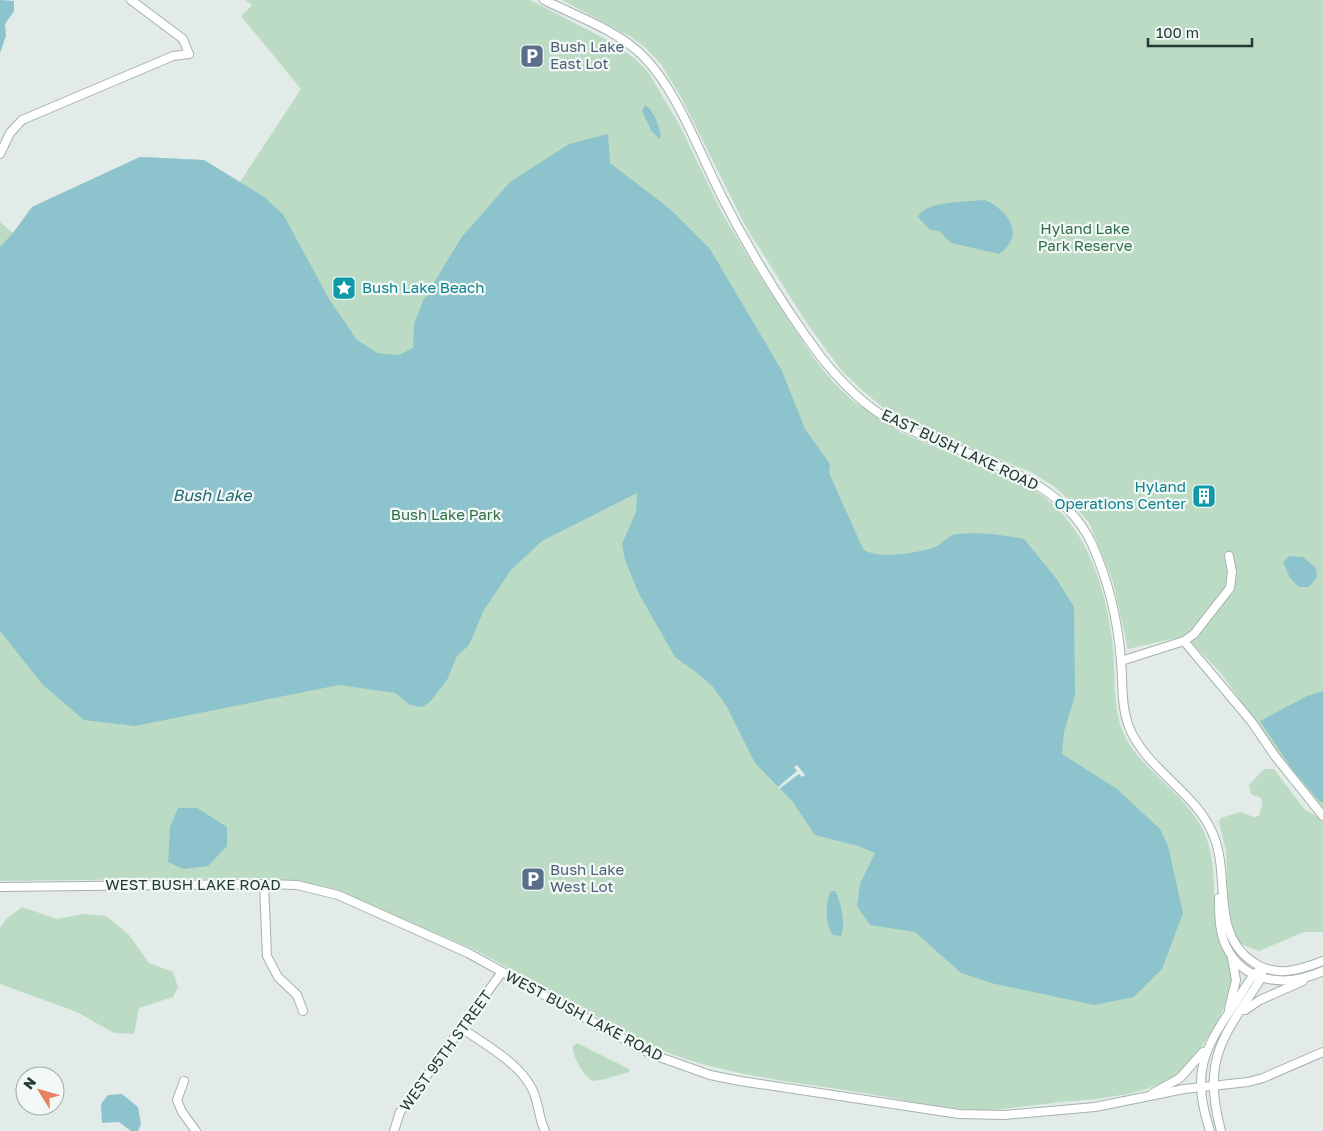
<svg xmlns="http://www.w3.org/2000/svg" width="1323" height="1131" viewBox="0 0 1323 1131" font-family="'Golos Text',sans-serif">
<style>
.green{fill:#bcdbc4}
.water{fill:#8dc3cc}
.pier{fill:#e2ebe7}
.lines{fill:none;stroke-linecap:round;stroke-linejoin:round}
.minor-casing{stroke:#a5b2ae;stroke-width:10}
.minor{stroke:#fff;stroke-width:8}
.labels{text-anchor:middle;stroke-width:4.5;stroke-linejoin:round;paint-order:stroke}
.service-label{font-size:15px;fill:#4e5e75;stroke:#f2f8f5;text-anchor:start}
.park-label{font-size:15px;fill:#306e47;stroke:#f2f8f5}
.culture-label{font-size:15px;fill:#0d838f;stroke:#f2f8f5;text-anchor:start}
.street-label{font-size:15px;fill:#233a34;stroke:#f2f8f5}
.water-label{font-size:16px;font-style:italic;fill:#216672;stroke:#f2f8f5}
</style>
<rect width="100%" height="100%" fill="#e2ebe7"/>
<g class="green">
<path d="M245,0h285l85,44 19,14 15,15 31,53 42,87 34,57 57,87 21,26 19,18 49,32 123,52c57,30 79,93 87,154 4,28 0,57 8,85 12,39 54,61 76,94 23,33 16,70 20,107 2,21 17,32 15,58 -2,28 -37,81 -61,96 -37,20 -84,20 -125,25 -22,2 -45,7 -67,6 -41,-2 -82,-12 -121,-18 -73,-12 -147,-18 -214,-50l-168,-92 -135,-58 -29,-8 -50,-6 -261,3v-659l13,11 19,-26 108,-50 64,3 36,22 61,-93 -60,-73 11,-11z"/>
<polygon points="562,0 1323,0 1323,811 1288,768 1220,672 1185,636 1128,649 1113,582 1090,524 1075,506 1055,487 1031,472 913,425 886,410 863,391 842,371 808,325 746,227 682,99 661,64 646,48 631,37"/>
<polygon points="1264,769 1274,769 1305,810 1319,817 1323,822 1323,932 1304,932 1259,951 1238,943 1229,922 1226,851 1219,822 1221,818 1240,812 1254,817 1259,816 1262,806 1261,798 1251,794 1249,785"/>
<polygon points="22,907 57,919 83,914 106,916 129,935 149,963 173,972 178,987 173,997 139,1008 134,1034 114,1033 77,1012 0,984 0,928 6,919"/>
<path d="M577,1043l52,26v3l-28,8 -9,1c-9,-7 -20,-24 -19,-35z"/>
</g>
<g class="water">
<polygon points="0,0 14,1 14,11 5,24 6,36 0,53"/>
<path d="M645,105c7,2 18,27 15,34l-8,-7 -10,-21z"/>
<path d="M608,134l2,29 60,46 40,40 72,122 23,58 25,35 -1,9 34,76c14,11 56,4 72,-2 8,-3 14,-13 23,-13 22,-2 44,1 66,5l32,39 18,29 1,88 -11,37 -2,22 55,35 43,40 8,17 15,67 -21,56 -28,28 -40,8 -103,-22 -30,-10 -46,-41 -45,-7 -13,-19 3,-22 15,-31 -17,-7 -43,-11 -23,-34 -37,-38 -28,-56 -14,-20 -17,-15 -21,-15 -36,-63 -14,-34 -3,-16 14,-32 1,-19 -95,48 -31,29 -27,40 -15,35 -12,11 -10,24 -17,22 -8,5 -12,-2 -15,-12 -56,-8 -204,41 -51,-6 -41,-35 -43,-54v-384l13,-14 19,-26 108,-50 64,3 60,37 19,17 46,85 28,41 20,13 22,2 14,-7 1,-24 9,-23 38,-63 49,-56 59,-38z"/>
<path d="M985,200c24,11 41,35 14,54l-48,-11 -12,-12 -9,-1 -12,-13c7,-17 51,-15 67,-17z"/>
<polygon points="1289,556 1303,557 1316,568 1317,577 1309,587 1299,587 1290,578 1283,562"/>
<polygon points="1323,691 1323,802 1320,802 1292,769 1260,721 1307,696"/>
<polygon points="178,808 197,808 227,827 227,846 208,866 183,869 168,862 170,827"/>
<path d="M831,891h4c6,10 11,34 6,45l-8,-1c-8,-9 -8,-34 -2,-44z"/>
<polygon points="122,1094 138,1107 141,1124 138,1131 131,1131 119,1122 102,1123 101,1104 108,1095"/>
</g>
<polygon class="pier" points="797,765 805,775 802,777 799,774 779,789 778,787 797,771 794,767"/>
<g class="lines">
<g class="minor-casing">
<g id="minor">
<path d="M544,0c32,16 73,30 99,56 34,34 57,98 79,141 28,55 62,110 99,160 19,24 42,48 69,63 67,37 167,48 202,124 16,36 26,77 29,117 2,23 0,45 8,66 17,42 65,64 83,105 20,42 -3,101 41,130 23,16 47,8 70,-1"/>
<polyline points="0,154 10,133 22,120 173,56 189,54 183,39 131,0"/>
<polyline points="1184,641 1251,721 1275,756 1323,816"/>
<polyline points="1121,661 1184,641 1194,634 1230,588 1232,572 1229,556"/>
<polyline points="264,884 267,956 278,977 297,995 303,1011"/>
<polyline points="0,887 264,884 297,885 338,895 468,953 651,1054 710,1075 740,1081 959,1114 1004,1115 1095,1107 1184,1089 1248,1082 1263,1078 1323,1052"/>
<path d="M1219,898c0,15 0,32 6,46 18,41 63,43 98,27"/>
<polyline points="1229,1009 1236,980 1232,958"/>
<polyline points="1245,1010 1260,1000 1303,981"/>
<path d="M463,1029c22,16 55,33 68,58 8,13 7,30 14,44"/>
<polyline points="184,1081 177,1100 182,1112 196,1131"/>
<polyline points="1153,1093 1180,1078 1203,1052"/>
<polyline points="394,1131 400,1112 502,972"/>
<path d="M1210,1131c-19,-59 -7,-81 26,-129 8,-12 14,-26 26,-34"/>
<path d="M1221,1131c-20,-73 3,-95 41,-154v-9"/>
</g>
</g>
<use href="#minor" class="minor"/>
</g>
<defs>
<g id="parking-square" transform="scale(1.25)"><rect x="-9" y="-9" width="18" height="18" rx="4" fill="#5c6f8a" stroke="#f2f8f5"/><path d="M-3.5-5.5H1a3.5 3.5 0 0 1 0 7H-1V5.5H-3.5ZM-1-3.4V-.6H.8a1.4 1.4 0 0 0 0-2.8Z" fill="#fff"/></g>
<g id="sight-square" transform="scale(1.25)"><rect x="-9" y="-9" width="18" height="18" rx="4" fill="#0f9aa8" stroke="#f2f8f5"/><path d="M0-6L1.8-2.2L6-1.7L2.9 1.2L3.7 5.4L0 3.3L-3.7 5.4L-2.9 1.2L-6-1.7L-1.8-2.2Z" fill="#fff"/></g>
<g id="building-square" transform="scale(1.25)"><rect x="-9" y="-9" width="18" height="18" rx="4" fill="#0f9aa8" stroke="#f2f8f5"/><path d="M-4-6H4V6H1V3H-1V6H-4ZM-2.5-4.3h1.7v1.8h-1.7ZM.8-4.3h1.7v1.8H.8ZM-2.5-1h1.7V.8h-1.7ZM.8-1h1.7V.8H.8Z" fill="#fff"/></g>
</defs>
<g fill-rule="evenodd">
<use href="#parking-square" x="532" y="56"/>
<use href="#sight-square" x="344" y="288"/>
<use href="#building-square" x="1204" y="496"/>
<use href="#parking-square" x="533" y="879"/>
</g>
<g class="labels">
<g class="service-label">
<text x="550" y="52">Bush Lake<tspan x="550" dy="17">East Lot</tspan></text>
<text x="550" y="875">Bush Lake<tspan x="550" dy="17">West Lot</tspan></text>
</g>
<g class="park-label">
<text x="1085" y="234">Hyland Lake<tspan x="1085" dy="17">Park Reserve</tspan></text>
<text x="446" y="520">Bush Lake Park</text>
</g>
<g class="culture-label">
<text x="362" y="293">Bush Lake Beach</text>
<text x="1186" y="492" text-anchor="end">Hyland<tspan x="1186" dy="17">Operations Center</tspan></text>
</g>
<g class="street-label">
<text transform="translate(960 450) rotate(25)" y="5">EAST BUSH LAKE ROAD</text>
<text x="193" y="890">WEST BUSH LAKE ROAD</text>
<text transform="translate(584 1016) rotate(28)" y="5">WEST BUSH LAKE ROAD</text>
<text transform="translate(446 1051) rotate(-54)" y="5">WEST 95TH STREET</text>
</g>
<g class="water-label">
<text x="212" y="501">Bush Lake</text>
</g>
</g>
<g transform="translate(40 1091) rotate(307)"><circle r="24" fill="#f2f8f5" stroke="#9faca8"/>
<path d="M0-4L9 19L0 12L-9 19Z" fill="#e88162"/>
<text y="-8" font-size="14" font-weight="bold" text-anchor="middle" fill="#233a34">N</text>
</g>
<path d="M1148 38v8h104v-8" fill="none" stroke="#233a34" stroke-width="2.5"/>
<text x="1156" y="38" font-size="15" fill="#233a34" stroke="#f2f8f5" stroke-width="4" paint-order="stroke">100 m</text>
</svg>
